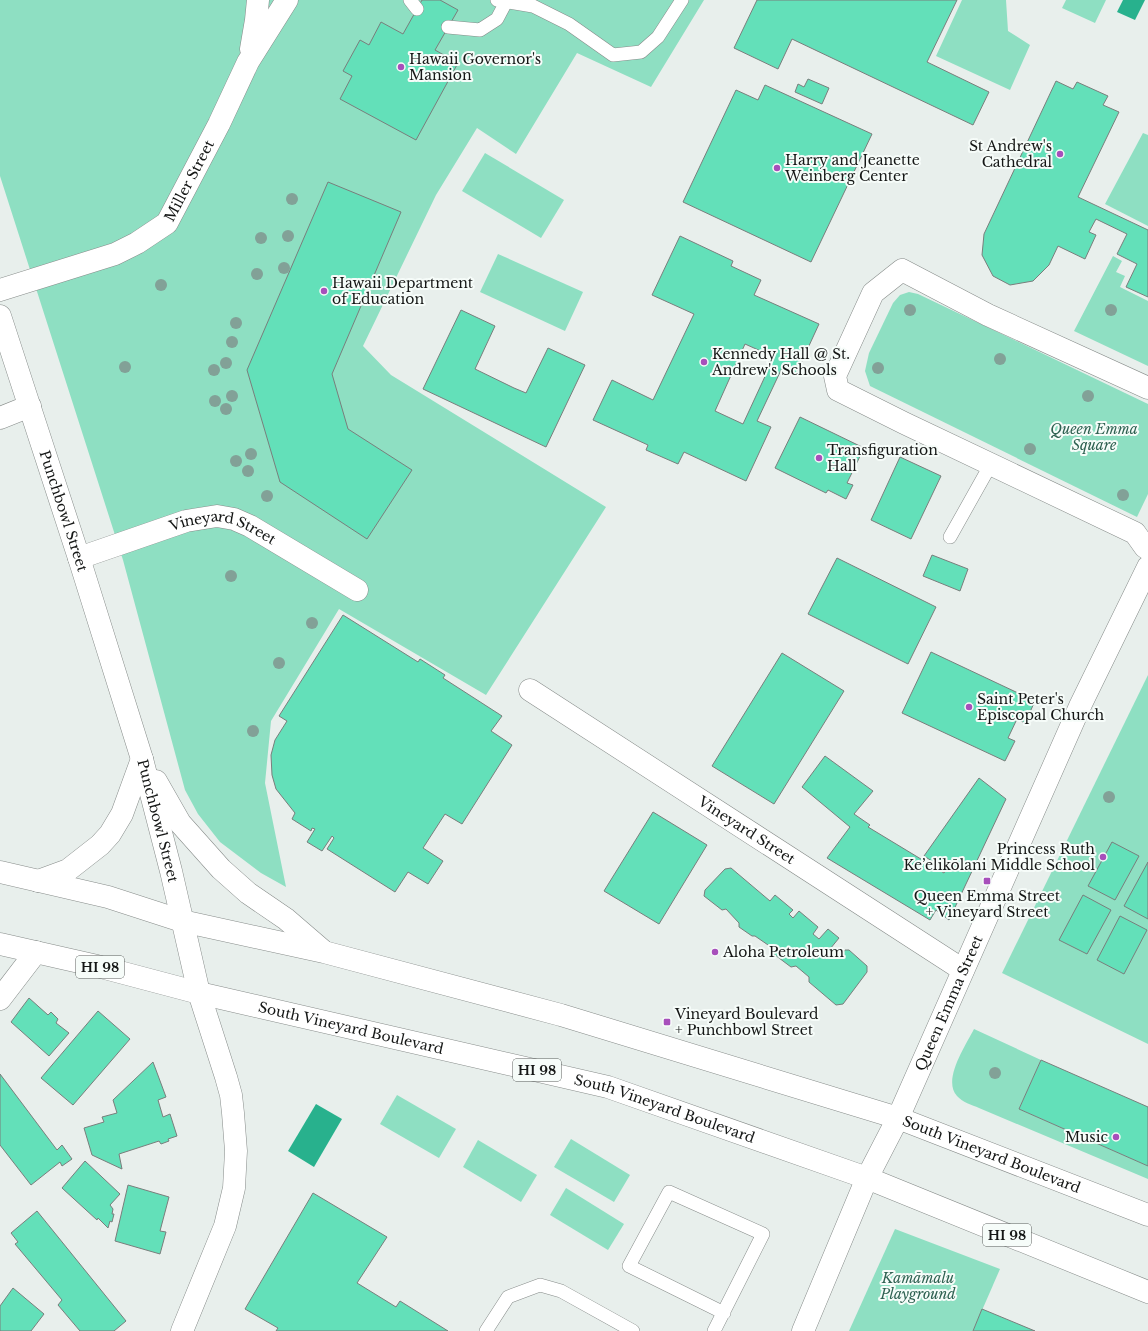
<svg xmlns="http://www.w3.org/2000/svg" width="1148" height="1331" viewBox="0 0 1148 1331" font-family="'Libre Baskerville',serif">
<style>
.green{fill:#8edfc2}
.water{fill:#28b18d}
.building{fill:#63e0b9;stroke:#797e7c;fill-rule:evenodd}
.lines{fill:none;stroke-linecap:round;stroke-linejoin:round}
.service-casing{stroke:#878c8a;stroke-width:14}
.minor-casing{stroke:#878c8a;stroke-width:23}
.tertiary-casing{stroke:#878c8a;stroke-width:23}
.primary-casing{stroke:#878c8a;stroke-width:23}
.service{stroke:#fff;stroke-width:13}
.minor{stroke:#fff;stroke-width:22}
.tertiary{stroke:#fff;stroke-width:22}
.primary{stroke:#fff;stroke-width:22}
.tree{fill:#82a197}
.poi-dot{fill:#a74fbb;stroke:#f6fcf9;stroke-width:1.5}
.labels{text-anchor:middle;stroke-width:4;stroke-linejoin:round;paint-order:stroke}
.shield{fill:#f6fcf9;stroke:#585c5a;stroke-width:1}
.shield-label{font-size:13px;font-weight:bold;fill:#151716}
.poi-label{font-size:14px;fill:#151716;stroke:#f6fcf9;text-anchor:start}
.street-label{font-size:14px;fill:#151716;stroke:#f6fcf9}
.park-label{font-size:14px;font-style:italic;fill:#2e6151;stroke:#f6fcf9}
</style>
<rect width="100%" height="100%" fill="#e8efec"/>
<g class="green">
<polygon points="0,0 704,0 651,87 577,53 516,154 477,128 436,195 363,346 391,375 606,507 486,695 339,609 271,721 265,783 286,887 261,873 220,842 198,814 185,790 123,560 0,176"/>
<polygon points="962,0 1006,0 1008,31 1030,45 1010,90 936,56"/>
<polygon points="1066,0 1106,0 1095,23 1062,8"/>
<polygon points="1143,133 1148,135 1148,226 1105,204"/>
<polygon points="485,153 564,200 541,238 462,191"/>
<polygon points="498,254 583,292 565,331 480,292"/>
<polygon points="1113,256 1122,261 1116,272 1125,276 1120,287 1148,301 1148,366 1074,331"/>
<polygon points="909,292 918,294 1148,404 1148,494 1137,517 870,386 865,371 869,353 893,303 900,295"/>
<polygon points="1148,675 1148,1044 1002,973"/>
<path d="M974,1029l67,31 -22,49 129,57v13l-169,-71c-7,-3 -17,-6 -22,-12 -15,-16 9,-51 17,-67z"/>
<polygon points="397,1095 456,1129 439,1158 380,1124"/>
<polygon points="571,1139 630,1175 614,1202 554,1167"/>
<polygon points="478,1140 537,1175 521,1202 463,1167"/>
<polygon points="566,1188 624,1224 608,1250 550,1215"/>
<polygon points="895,1229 1000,1269 973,1331 849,1331"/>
</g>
<g class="water">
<polygon points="1123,0 1145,0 1135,20 1117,12"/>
<polygon points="316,1104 342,1119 314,1167 288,1151"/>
</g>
<g class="building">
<polygon points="422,0 440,0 458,10 435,50 458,63 416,140 340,99 352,76 343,71 360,40 369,45 381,22 403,34"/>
<polygon points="757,0 957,0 927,62 989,92 973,125 792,39 778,69 734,48"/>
<polygon points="808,79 829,88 822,104 795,92 798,84 804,87"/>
<polygon points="1056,81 1073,89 1077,82 1108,96 1103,105 1119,112 1078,197 1148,230 1148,297 1126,287 1137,264 1117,254 1127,234 1096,219 1089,232 1096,235 1085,259 1058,246 1049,265 1033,281 1010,285 993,276 982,255 984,234"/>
<polygon points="765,85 872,134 811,262 683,202 736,90 758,100"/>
<polygon points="328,182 401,212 332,374 348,429 412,470 367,539 280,482 247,370"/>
<path d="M680,236l53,25 -2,5 30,14 -7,15 65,29 -23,50 -14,-6 -25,53 14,6 -25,54 -62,-29 -6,12 -32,-14 2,-5 -55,-25 19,-40 41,20 41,-86 -42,-19zM745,344l29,13 -31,67 -28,-13z"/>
<polygon points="461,310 495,326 475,369 514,388 526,393 548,348 585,365 546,447 423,389"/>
<polygon points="800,417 864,448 847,483 853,485 846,499 828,490 826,493 775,468"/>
<polygon points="900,457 941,476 911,539 871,520"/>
<polygon points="932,555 968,569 960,591 923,576"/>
<polygon points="837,558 936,607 908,664 808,614"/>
<polygon points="343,615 418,662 420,659 445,675 443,678 502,716 491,731 512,745 462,824 445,814 423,848 443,861 428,884 408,872 395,892 327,849 334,838 332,836 322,851 307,842 315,829 312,828 311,831 292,819 295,813 276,789 272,775 271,755 275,740 287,721 279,716"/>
<polygon points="931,652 1035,701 1025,723 1017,719 1008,738 1015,741 1005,761 902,713"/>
<polygon points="782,653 844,691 774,804 712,766"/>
<polygon points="825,756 873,791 854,814 870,825 868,827 944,873 946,870 924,856 979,778 1006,799 949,920 936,910 930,920 827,858 850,827 802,787"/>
<polygon points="653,812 707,845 659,924 604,891"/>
<polygon points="1112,842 1139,856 1115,900 1088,886"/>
<polygon points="1148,862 1148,919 1124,906"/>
<polygon points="731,868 770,901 775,895 793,910 789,914 793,918 799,911 818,927 813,934 819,939 828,929 839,938 830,949 840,957 845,950 849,950 867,966 867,972 843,1004 836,1005 809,982 809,977 796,966 791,967 771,952 771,947 755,936 752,936 739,927 739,923 726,909 722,910 704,896 705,890 725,869"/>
<polygon points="1083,895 1111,910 1087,954 1059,940"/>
<polygon points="1120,916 1147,930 1124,974 1097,960"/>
<polygon points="29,998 48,1015 51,1012 58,1019 56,1023 69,1033 49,1056 11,1022"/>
<polygon points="98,1011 130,1039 73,1105 41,1078"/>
<polygon points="1041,1060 1148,1107 1148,1166 1019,1109"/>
<polygon points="153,1062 166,1097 158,1100 163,1117 170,1114 177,1136 168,1139 169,1141 161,1144 159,1141 119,1154 122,1169 92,1155 84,1128 104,1122 102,1117 117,1113 113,1100"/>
<polygon points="0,1074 57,1150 62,1145 72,1159 62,1166 60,1162 31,1185 0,1145"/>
<polygon points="85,1161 120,1194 110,1205 113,1209 112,1214 114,1214 112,1222 110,1221 108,1228 98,1218 97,1220 62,1188"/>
<polygon points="128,1185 169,1197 160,1231 166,1232 160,1254 115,1241"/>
<polygon points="313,1193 387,1237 357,1283 396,1307 400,1301 448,1331 276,1331 278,1328 245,1309"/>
<polygon points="37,1211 126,1321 114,1331 80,1331 58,1305 62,1300 15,1244 18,1242 11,1233"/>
<polygon points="13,1288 44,1314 31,1331 0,1331 0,1306"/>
<polygon points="982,1309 1035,1331 973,1331"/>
</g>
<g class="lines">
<g class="service-casing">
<g id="service">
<polyline points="410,0 417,9"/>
<polyline points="497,0 533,6 569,24 613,55 641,52 658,37 682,0"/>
<polyline points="448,27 480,30 497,19 506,2"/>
<polyline points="950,537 991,464"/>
<polyline points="486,1331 508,1297 540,1285 561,1291 633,1331"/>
<polyline points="714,1331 763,1234 669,1192 629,1266 724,1313"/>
</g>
</g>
<g class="minor-casing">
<g id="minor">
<polyline points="251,49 256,20 258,0"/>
<path id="s1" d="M0,290l115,-36 22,-11 30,-20 52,-99 29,-62 39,-62"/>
<polyline points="1148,388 988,315 902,270 873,293 835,376 838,390 904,423 1135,533 1145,547 1148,549"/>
<polyline points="0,418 30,406"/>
<path id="s2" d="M79,558l107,-37 31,-5 17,3 16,7 107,64"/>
<path id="s3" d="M530,690l433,280"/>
<polyline points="0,999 36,952"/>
</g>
</g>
<g class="tertiary-casing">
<g id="tertiary">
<path id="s4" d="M803,1331l64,-153 31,-60 183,-414 67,-137"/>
</g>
</g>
<g class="primary-casing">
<g id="primary">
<path id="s5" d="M0,316l79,242 63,201 29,112 28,122 27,84 5,18 2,18 3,38 -2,37 -9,38 -43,105"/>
<polyline points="156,781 180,823 221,869 248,893 286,919 322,950"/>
<path id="s6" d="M0,872l108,25 74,24 142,31 237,63 337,103 250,97"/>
<polyline points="38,881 68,870 100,845 110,834 122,814 142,759"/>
<path id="s7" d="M0,944l97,22 102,27 409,94 259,91 281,114"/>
</g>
</g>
<use href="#service" class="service"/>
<use href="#minor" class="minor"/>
<use href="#tertiary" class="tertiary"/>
<use href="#primary" class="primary"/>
</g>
<g class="tree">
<circle cx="292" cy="199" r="6"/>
<circle cx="288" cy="236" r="6"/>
<circle cx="261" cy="238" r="6"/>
<circle cx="284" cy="268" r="6"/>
<circle cx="257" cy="274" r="6"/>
<circle cx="161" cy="285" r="6"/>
<circle cx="910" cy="310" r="6"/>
<circle cx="1111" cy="310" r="6"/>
<circle cx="236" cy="323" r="6"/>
<circle cx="232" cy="342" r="6"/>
<circle cx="1000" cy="359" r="6"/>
<circle cx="226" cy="363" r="6"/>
<circle cx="125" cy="367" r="6"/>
<circle cx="878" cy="368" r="6"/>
<circle cx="214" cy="370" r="6"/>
<circle cx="232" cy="396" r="6"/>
<circle cx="1088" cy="396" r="6"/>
<circle cx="215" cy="401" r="6"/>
<circle cx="226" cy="409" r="6"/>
<circle cx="1030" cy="449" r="6"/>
<circle cx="251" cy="454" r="6"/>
<circle cx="236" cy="461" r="6"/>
<circle cx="248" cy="471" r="6"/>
<circle cx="1123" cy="495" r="6"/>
<circle cx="267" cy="496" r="6"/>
<circle cx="231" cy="576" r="6"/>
<circle cx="312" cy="623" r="6"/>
<circle cx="279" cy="663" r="6"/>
<circle cx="253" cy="731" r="6"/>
<circle cx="1109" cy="797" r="6"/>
<circle cx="995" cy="1073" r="6"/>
</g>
<g class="poi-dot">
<circle cx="401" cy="67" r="4"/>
<circle cx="1060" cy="154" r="4"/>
<circle cx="777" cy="168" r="4"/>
<circle cx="324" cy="291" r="4"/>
<circle cx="704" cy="362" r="4"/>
<circle cx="819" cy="458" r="4"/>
<circle cx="969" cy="707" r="4"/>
<circle cx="1103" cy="857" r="4"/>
<rect x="983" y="877" width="8" height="8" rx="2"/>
<circle cx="715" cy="952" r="4"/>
<rect x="663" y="1018" width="8" height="8" rx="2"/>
<circle cx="1116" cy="1137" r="4"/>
</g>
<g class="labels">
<g class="shield">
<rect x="76" y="956" width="48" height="22" rx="3"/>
<rect x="513" y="1059" width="48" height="22" rx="3"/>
<rect x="983" y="1224" width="48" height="22" rx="3"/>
</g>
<g class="shield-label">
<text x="100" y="972">HI 98</text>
<text x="537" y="1075">HI 98</text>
<text x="1007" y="1240">HI 98</text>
</g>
<g class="poi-label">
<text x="409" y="64">Hawaii Governor's<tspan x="409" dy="16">Mansion</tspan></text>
<text x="1052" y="151" text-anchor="end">St Andrew's<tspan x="1052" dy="16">Cathedral</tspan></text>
<text x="785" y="165">Harry and Jeanette<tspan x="785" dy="16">Weinberg Center</tspan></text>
<text x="332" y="288">Hawaii Department<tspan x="332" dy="16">of Education</tspan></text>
<text x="712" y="359">Kennedy Hall @ St.<tspan x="712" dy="16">Andrew's Schools</tspan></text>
<text x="827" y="455">Transfiguration<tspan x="827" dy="16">Hall</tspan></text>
<text x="977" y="704">Saint Peter's<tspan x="977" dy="16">Episcopal Church</tspan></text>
<text x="1095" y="854" text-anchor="end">Princess Ruth<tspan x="1095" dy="16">Ke’elikōlani Middle School</tspan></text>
<text x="987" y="901" text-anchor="middle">Queen Emma Street<tspan x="987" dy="16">+ Vineyard Street</tspan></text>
<text x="723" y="957">Aloha Petroleum</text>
<text x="675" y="1019">Vineyard Boulevard<tspan x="675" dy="16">+ Punchbowl Street</tspan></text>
<text x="1108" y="1142" text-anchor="end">Music</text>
</g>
<g class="street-label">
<text dy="5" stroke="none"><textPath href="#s1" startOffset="229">Miller Street</textPath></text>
<text dy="5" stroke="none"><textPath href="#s5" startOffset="205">Punchbowl Street</textPath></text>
<text dy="5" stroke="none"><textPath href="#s2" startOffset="152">Vineyard Street</textPath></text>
<text dy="5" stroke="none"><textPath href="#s5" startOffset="529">Punchbowl Street</textPath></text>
<text dy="5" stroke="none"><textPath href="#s3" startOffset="258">Vineyard Street</textPath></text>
<text dy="5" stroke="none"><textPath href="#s4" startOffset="359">Queen Emma Street</textPath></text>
<text dy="5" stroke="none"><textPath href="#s7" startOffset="361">South Vineyard Boulevard</textPath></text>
<text dy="5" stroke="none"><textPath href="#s7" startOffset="685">South Vineyard Boulevard</textPath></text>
<text dy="5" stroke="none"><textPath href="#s6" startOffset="1032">South Vineyard Boulevard</textPath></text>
</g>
<g class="park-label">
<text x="1094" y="434">Queen Emma<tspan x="1094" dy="16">Square</tspan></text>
<text x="918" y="1283">Kamāmalu<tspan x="918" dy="16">Playground</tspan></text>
</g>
</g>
</svg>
